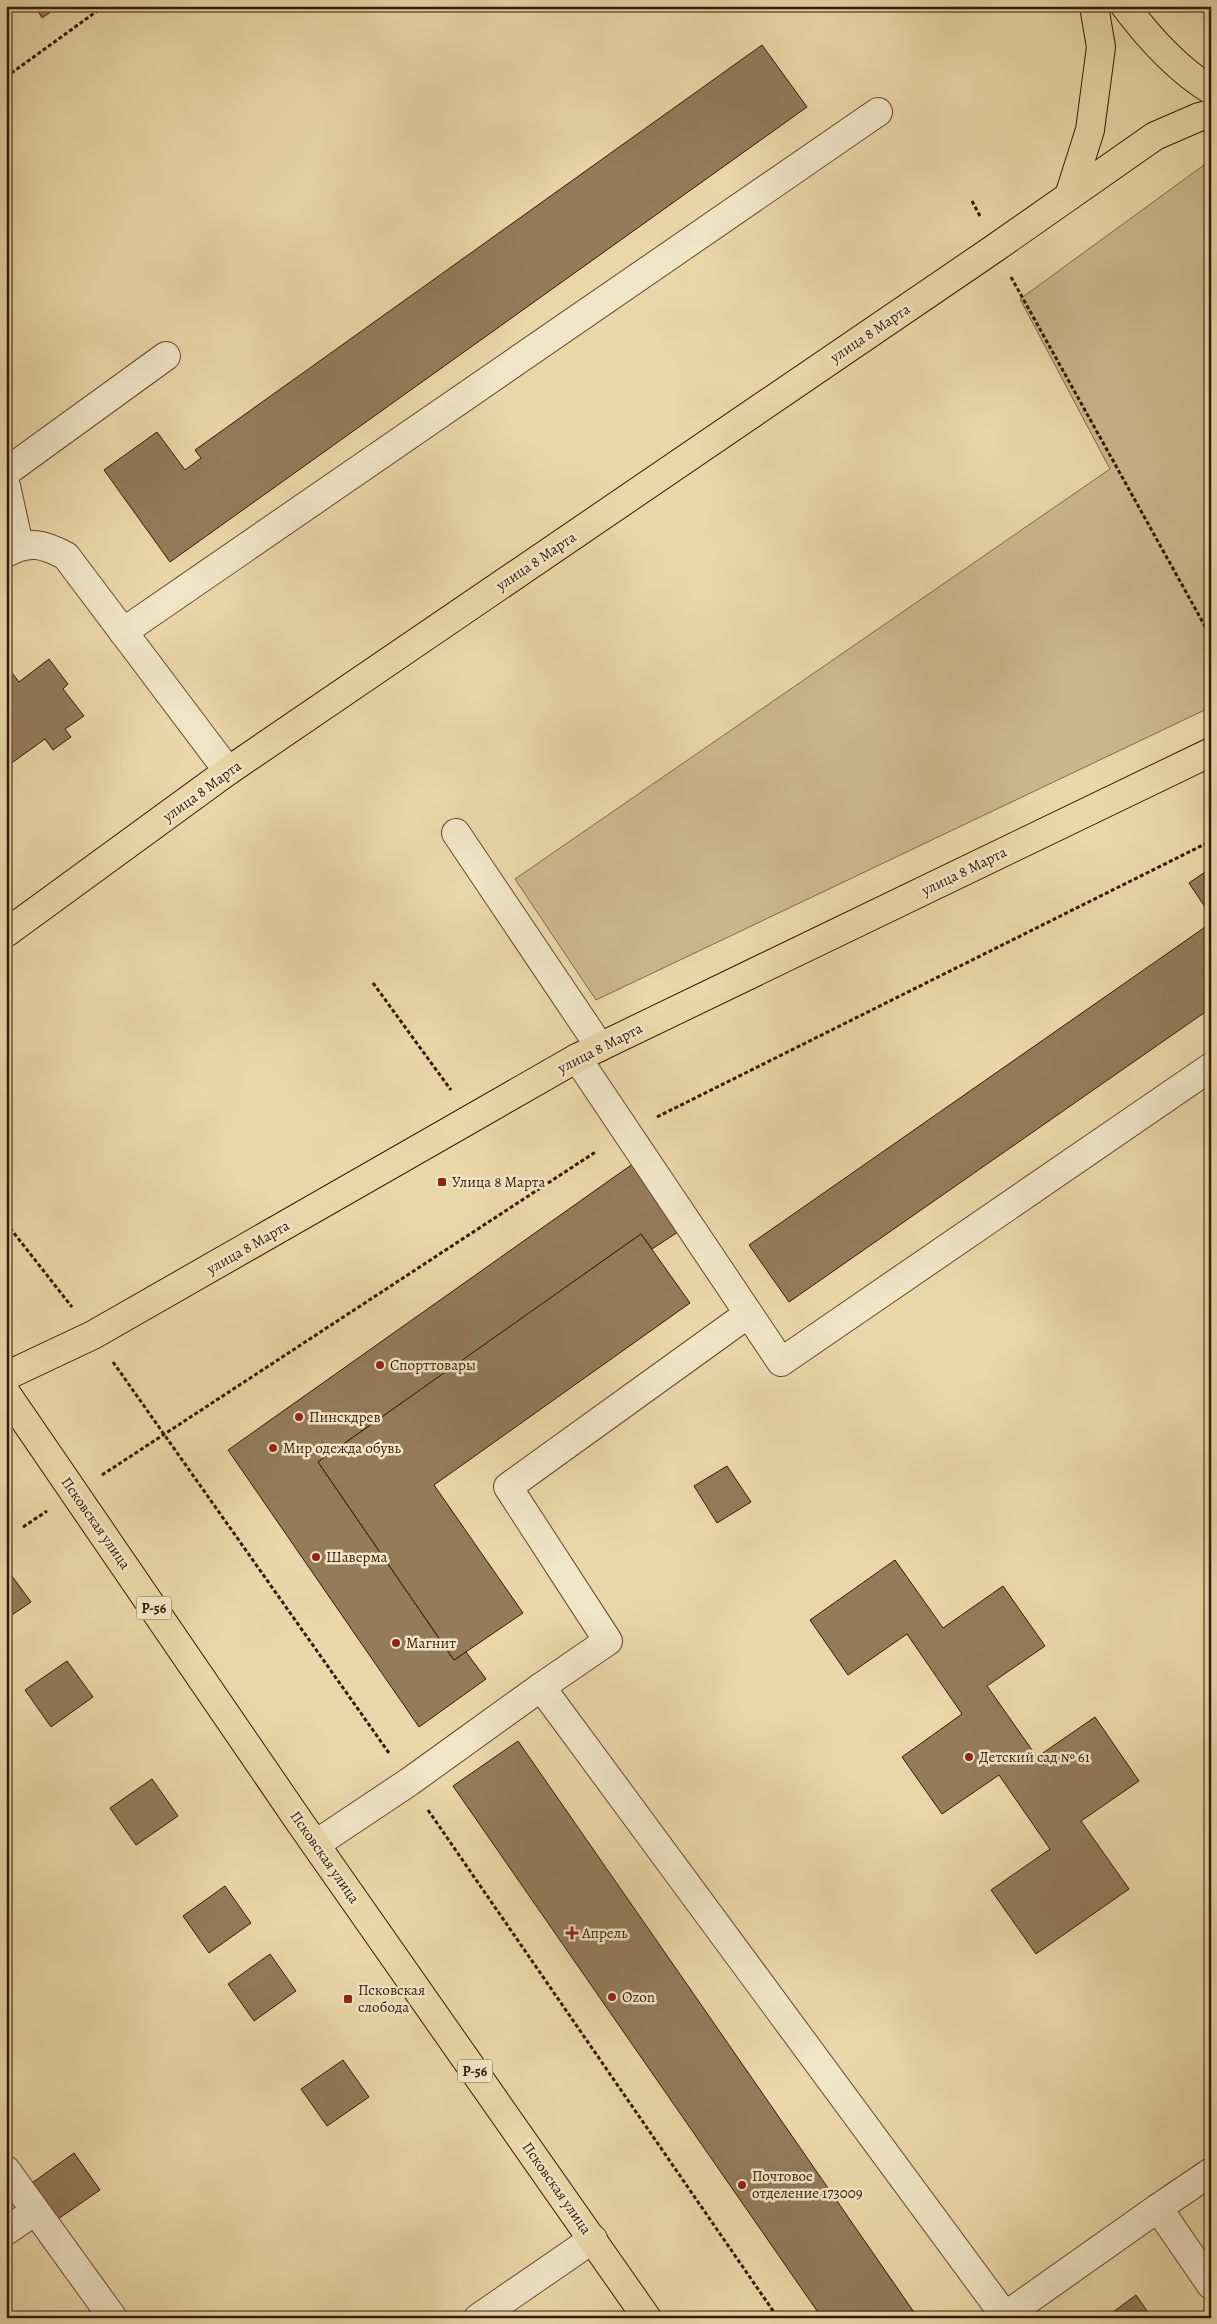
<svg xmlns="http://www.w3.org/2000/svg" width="1217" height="2324" viewBox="0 0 1217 2324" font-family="Alegreya,serif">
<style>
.green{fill:#ccb78d;stroke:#826848}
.building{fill:#947b5a;stroke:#371804}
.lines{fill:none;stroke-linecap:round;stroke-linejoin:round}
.minor-casing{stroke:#64482d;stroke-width:30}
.major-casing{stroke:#371804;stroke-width:30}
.path{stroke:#371804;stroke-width:3;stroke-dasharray:4 2.5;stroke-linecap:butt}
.minor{stroke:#f1e5c7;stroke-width:28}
.major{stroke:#ead7a9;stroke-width:28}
.poi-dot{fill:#8f2418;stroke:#f1e5c7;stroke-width:2}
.labels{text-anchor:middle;stroke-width:5;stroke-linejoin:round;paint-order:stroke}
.shield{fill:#f1e5c7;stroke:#6f563e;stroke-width:1}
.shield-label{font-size:14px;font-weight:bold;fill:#371804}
.street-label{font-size:15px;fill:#371804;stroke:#f1e5c7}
.poi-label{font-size:15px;fill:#371804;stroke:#f1e5c7;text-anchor:start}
</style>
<rect width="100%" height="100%" fill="#ead7a9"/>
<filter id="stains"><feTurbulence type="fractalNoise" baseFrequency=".004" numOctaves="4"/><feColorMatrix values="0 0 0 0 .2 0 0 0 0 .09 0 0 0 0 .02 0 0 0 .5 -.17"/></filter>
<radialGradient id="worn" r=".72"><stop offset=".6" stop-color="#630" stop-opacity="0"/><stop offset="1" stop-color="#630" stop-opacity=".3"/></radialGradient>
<polygon class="green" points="1204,165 1211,165 1211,707 596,1000 515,879 1110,469 1020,299"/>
<g class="building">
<polygon points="35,6 59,6 42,18"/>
<polygon points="762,45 807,107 170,562 104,470 157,432 185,470 201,458 195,450"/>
<polygon points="49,659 68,684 63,689 84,716 65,729 71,737 53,750 45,739 6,767 6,671 9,669 19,682"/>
<polygon points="1211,868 1211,916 1189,883"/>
<polygon points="1211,923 1211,1008 789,1302 749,1245"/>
<polygon points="634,1163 681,1230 652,1249 641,1234 318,1462 454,1660 466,1652 486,1679 419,1727 228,1450"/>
<polygon points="641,1234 690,1303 434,1485 523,1613 454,1660 318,1462"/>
<polygon points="727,1466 751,1502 717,1523 694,1486"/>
<polygon points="895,1560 943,1628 1003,1586 1045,1646 987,1686 1037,1757 1095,1717 1139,1781 1081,1821 1129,1889 1036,1954 991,1890 1050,1849 999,1775 942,1814 902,1757 962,1714 907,1634 848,1675 810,1620"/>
<polygon points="6,1568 31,1602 6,1619"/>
<polygon points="67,1661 93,1697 51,1727 25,1690"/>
<polygon points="518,1741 711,2019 918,2318 822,2318 453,1786"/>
<polygon points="152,1779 178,1816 136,1845 110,1808"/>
<polygon points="225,1886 251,1923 209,1953 183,1916"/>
<polygon points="270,1954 296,1991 254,2021 228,1984"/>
<polygon points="343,2060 369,2097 327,2126 301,2089"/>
<polygon points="74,2153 100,2190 58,2219 32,2183"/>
<polygon points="1136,2295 1152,2318 1105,2318"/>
</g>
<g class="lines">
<g class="minor-casing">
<g id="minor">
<polyline points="6,472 166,356"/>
<polyline points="6,486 19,545"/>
<path d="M6,553c23,-13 38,-9 60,3l162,215"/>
<polyline points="123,632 878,112"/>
<polyline points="456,833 600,1047"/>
<polyline points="577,1058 781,1362 1211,1067"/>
<polyline points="541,1687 608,1641 508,1487 748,1314"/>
<polyline points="316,1844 409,1782 541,1687 1005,2316"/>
<polyline points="6,2170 113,2318"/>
<polyline points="1158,2208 1211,2172"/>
<polyline points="6,2231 35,2211"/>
<polyline points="478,2318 593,2239"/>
<polyline points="1006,2318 1005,2316 1158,2208 1211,2285"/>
</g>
</g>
<g class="major-casing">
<g id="major">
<path d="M1125,6c24,32 52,63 86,84"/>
<polyline points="1069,196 1090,130 1101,47 1094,6"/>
<polyline points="6,933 228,771 995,248 1155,136 1199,117 1211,114"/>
<polyline points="6,1376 93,1335 577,1058 1211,752"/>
<polyline points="6,1393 301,1824 647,2318"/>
</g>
</g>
<g class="path">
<polyline points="6,77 104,6"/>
<polyline points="972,201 981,218"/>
<polyline points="1011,277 1211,637"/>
<polyline points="373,983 451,1090"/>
<polyline points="657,1117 1211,841"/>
<polyline points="6,1223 72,1307"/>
<polyline points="113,1362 389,1753"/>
<polyline points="102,1475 597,1151"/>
<polyline points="23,1527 47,1511"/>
<polyline points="428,1810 778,2318"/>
<polyline points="562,2318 563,2318"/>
</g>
<use href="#minor" class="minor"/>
<use href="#major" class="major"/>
</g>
<g class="poi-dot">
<rect x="437" y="1177" width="10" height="10" rx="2.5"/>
<circle cx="380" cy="1365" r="5"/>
<circle cx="299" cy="1417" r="5"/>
<circle cx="273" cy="1448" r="5"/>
<circle cx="316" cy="1557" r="5"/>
<circle cx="396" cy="1643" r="5"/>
<circle cx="969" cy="1757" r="5"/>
<path d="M569.5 1925.5h5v5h5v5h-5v5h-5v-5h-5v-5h5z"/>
<circle cx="612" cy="1997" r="5"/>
<rect x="343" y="1994" width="10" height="10" rx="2.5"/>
<circle cx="742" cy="2185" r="5"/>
</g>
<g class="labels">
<g class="shield">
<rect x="136.5" y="1596.5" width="35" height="23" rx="4"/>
<rect x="457.5" y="2059.5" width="35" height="23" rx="4"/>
</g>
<g class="shield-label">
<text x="154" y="1613">Р-56</text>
<text x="475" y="2076">Р-56</text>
</g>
<g class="street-label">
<text transform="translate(870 333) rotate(-34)" y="5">улица 8 Марта</text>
<text transform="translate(536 561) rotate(-34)" y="5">улица 8 Марта</text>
<text transform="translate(202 791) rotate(-36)" y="5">улица 8 Марта</text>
<text transform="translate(964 871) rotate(-26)" y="5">улица 8 Марта</text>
<text transform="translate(600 1048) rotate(-27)" y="5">улица 8 Марта</text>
<text transform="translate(248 1247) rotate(-30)" y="5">улица 8 Марта</text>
<text transform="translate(96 1523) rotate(55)" y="5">Псковская улица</text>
<text transform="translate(325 1857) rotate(55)" y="5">Псковская улица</text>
<text transform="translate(557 2188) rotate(55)" y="5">Псковская улица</text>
</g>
<g class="poi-label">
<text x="452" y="1187">Улица 8 Марта</text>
<text x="390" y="1370">Спорттовары</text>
<text x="309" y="1422">Пинскдрев</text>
<text x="283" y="1453">Мир одежда обувь</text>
<text x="326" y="1562">Шаверма</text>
<text x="406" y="1648">Магнит</text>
<text x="979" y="1762">Детский сад № 61</text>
<text x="582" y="1938">Апрель</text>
<text x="358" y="1995">Псковская<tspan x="358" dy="17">слобода</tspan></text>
<text x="622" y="2002">Ozon</text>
<text x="752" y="2181">Почтовое<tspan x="752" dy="17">отделение 173009</tspan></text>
</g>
</g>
<rect width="1217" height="2324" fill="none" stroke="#ead7a9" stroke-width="25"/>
<rect x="8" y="8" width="1202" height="2309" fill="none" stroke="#371804" stroke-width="2.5"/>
<rect x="12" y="12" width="1192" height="2299" fill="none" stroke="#371804"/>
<rect width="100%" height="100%" filter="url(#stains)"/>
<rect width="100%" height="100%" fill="url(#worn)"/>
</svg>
